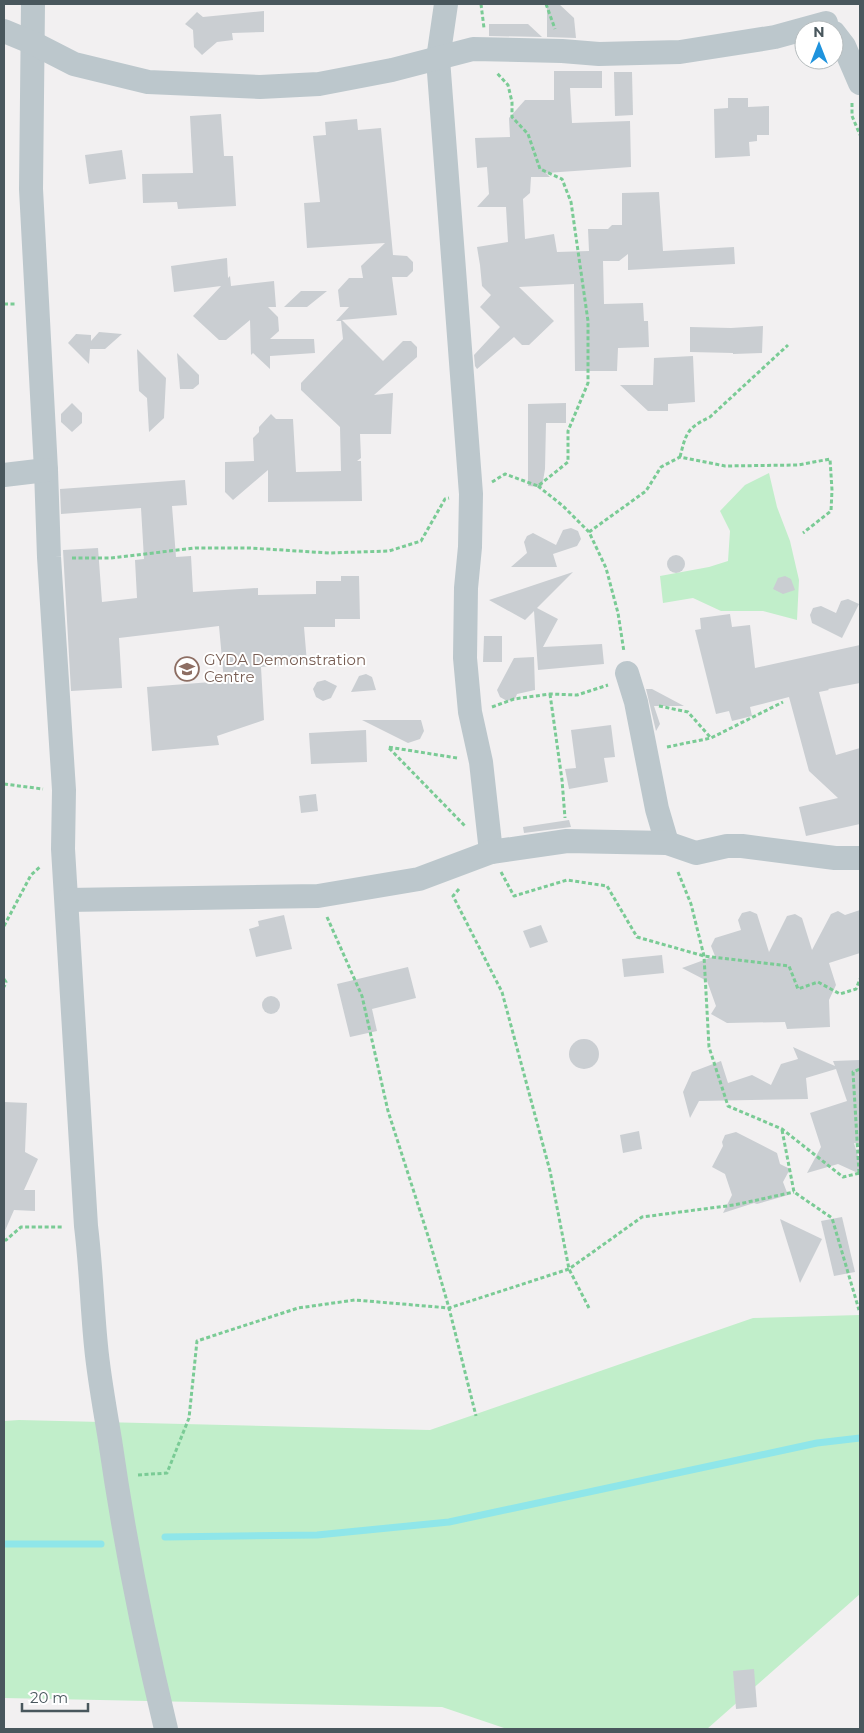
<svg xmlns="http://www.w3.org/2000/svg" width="864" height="1733" viewBox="0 0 864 1733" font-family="Montserrat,sans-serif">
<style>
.green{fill:#c1eeca}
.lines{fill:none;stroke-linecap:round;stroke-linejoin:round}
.stream{stroke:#8fe6e9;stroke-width:7}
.building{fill:#caced2}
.path{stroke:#7acb95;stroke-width:3;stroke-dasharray:4 2.5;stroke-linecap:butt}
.minor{stroke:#bcc7cc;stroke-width:24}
.labels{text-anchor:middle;stroke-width:4;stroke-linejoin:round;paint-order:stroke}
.education-label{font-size:15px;fill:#785e54;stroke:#fff;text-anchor:start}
</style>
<rect width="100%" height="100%" fill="#f2f0f1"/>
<g class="green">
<polygon points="769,473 777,507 790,541 799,580 797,620 763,611 721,611 693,598 663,603 660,576 709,567 728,561 730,531 720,511 745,485"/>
<polygon points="860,1315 860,1594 707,1729 507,1729 442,1707 4,1698 4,1421 19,1420 430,1430 753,1318"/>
</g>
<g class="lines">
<g class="stream">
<polyline points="165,1537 317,1535 449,1522 817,1443 860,1438"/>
<polyline points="4,1544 101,1544"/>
</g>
</g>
<g class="building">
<polygon points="547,4 559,4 574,18 576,38 547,37"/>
<polygon points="264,11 264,32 232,33 233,40 217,42 202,55 194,47 193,30 185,24 197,12 203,17"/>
<polygon points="489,24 528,24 542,37 489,36"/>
<polygon points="554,71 602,71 602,88 570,88 572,123 630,121 631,167 546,173 550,177 531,177 530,193 523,199 525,239 554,234 557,252 589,251 588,229 608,229 612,225 622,225 622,193 659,192 663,251 734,247 735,264 628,270 628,254 619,261 603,261 604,304 643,303 644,321 648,321 649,347 618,348 617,371 575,371 574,284 519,287 554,321 529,345 522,345 514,337 477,369 475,366 474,355 500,327 480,307 491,295 482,286 480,265 477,247 508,242 506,207 477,207 489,194 487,167 477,168 475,138 510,137 509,118 525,100 554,100"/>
<polygon points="614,72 632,72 633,115 615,116"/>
<polygon points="728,98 748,98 748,107 769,106 769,135 757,135 757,141 749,142 750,156 715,158 714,109 728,108"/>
<polygon points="221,114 224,156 233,156 236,206 178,209 177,202 143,203 142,174 193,173 190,116"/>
<polygon points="357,119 358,130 381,128 393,255 407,256 413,262 413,271 407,277 392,277 397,315 342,320 383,361 403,341 411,341 417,347 417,357 374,395 393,393 391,434 360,434 361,458 357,461 361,461 362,501 268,502 268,470 233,500 225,492 225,462 254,461 253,438 259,432 259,427 271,414 276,419 293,419 296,472 341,471 340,427 301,390 301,383 343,339 341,321 336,321 349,307 340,307 338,290 349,278 363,278 361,266 385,243 307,248 304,203 320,202 313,136 326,135 325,122"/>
<polygon points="122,150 126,179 89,184 85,155"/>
<polygon points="227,258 228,278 230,276 231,286 274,281 276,307 268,307 278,317 279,331 270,339 314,339 315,353 270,356 270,369 253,353 251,355 250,320 226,340 219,340 193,316 221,286 174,292 171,266"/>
<polygon points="301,291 327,291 307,307 284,307"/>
<polygon points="763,326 762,353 733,354 733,353 690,352 690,327 731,328"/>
<polygon points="99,332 122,334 105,349 90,349 89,364 68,343 76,334 91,335 91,341"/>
<polygon points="137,349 166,378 164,418 149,432 147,398 139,391"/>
<polygon points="177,353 199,375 199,384 193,389 180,389"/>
<polygon points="693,356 695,402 668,404 668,411 648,411 620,385 653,385 654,358"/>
<polygon points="72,403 82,413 82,423 72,432 61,422 61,414"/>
<polygon points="566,403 566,423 546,423 545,469 542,487 528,486 528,404"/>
<polygon points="185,480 187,505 172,506 176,557 191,556 193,592 258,588 258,595 316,594 316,581 341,581 341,576 359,576 360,619 335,619 335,627 304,627 307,663 261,667 264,720 217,736 219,745 152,751 147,687 224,681 219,626 119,638 122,688 71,691 63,550 98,548 102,602 137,598 135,560 144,559 141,508 61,514 60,489"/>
<polygon points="571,528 578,531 581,539 577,546 553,554 557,567 511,567 527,553 524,542 527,536 533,533 556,545 563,530"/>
<circle cx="676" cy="564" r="9"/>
<polygon points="573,572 537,608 558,619 543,647 602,644 604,664 538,670 534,611 525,620 489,600"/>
<polygon points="785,576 791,579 795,590 783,594 773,589 778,578"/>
<polygon points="848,599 859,604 842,638 812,623 810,615 813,608 821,606 836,613 841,601"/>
<polygon points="730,614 732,627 750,625 755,668 860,645 860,683 828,689 829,690 819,692 836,755 860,748 860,824 806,836 799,807 838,798 809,771 789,697 750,707 752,716 732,721 729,711 716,714 695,630 701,629 700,618"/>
<polygon points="484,636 502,636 502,662 483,662"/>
<polygon points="534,657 535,690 517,694 515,699 507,701 500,697 497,690 514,658"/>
<polygon points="366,674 372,677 376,690 351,692 359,676"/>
<polygon points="325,680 337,686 331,698 323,701 316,697 313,689 317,682"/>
<polygon points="646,689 652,689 684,706 654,706 660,724 656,731"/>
<polygon points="362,720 421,720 424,731 420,739 408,743"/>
<polygon points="611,725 615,757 604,758 608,782 569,789 565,769 576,768 571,730"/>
<polygon points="366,730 367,762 311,764 309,733"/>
<polygon points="316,794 318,811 301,813 299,796"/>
<polygon points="569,820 571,827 524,833 523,827"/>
<polygon points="860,910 860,953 829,963 836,985 829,1000 830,1027 787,1029 785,1022 727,1023 711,1014 716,1006 707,981 682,968 715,956 711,946 715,938 741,930 738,920 742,913 750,911 757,914 769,952 787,916 795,914 802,918 812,950 831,914 838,911 845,915"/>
<polygon points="284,915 292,949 256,957 249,929 259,926 258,921"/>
<polygon points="541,925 548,942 530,948 523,931"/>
<polygon points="662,955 664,973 624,977 622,959"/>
<polygon points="408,967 416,998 372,1009 377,1031 350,1037 337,984"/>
<circle cx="271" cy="1005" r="9"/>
<circle cx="584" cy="1054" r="15"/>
<polygon points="793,1047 835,1066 833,1061 860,1060 860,1143 854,1143 860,1163 860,1174 838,1164 807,1173 821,1147 810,1113 847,1101 836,1069 806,1078 808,1099 699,1101 690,1118 683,1092 692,1072 721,1061 728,1083 752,1075 771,1085 781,1064 798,1059"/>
<polygon points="4,1102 27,1103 25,1152 38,1159 24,1190 35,1190 35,1211 14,1210 4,1233"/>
<polygon points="639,1131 642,1149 623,1153 620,1135"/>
<polygon points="736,1132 777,1153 780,1164 790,1169 783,1182 788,1195 757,1204 754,1203 723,1213 732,1195 725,1174 712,1167 723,1146 722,1142 725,1135"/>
<polygon points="842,1217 855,1272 834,1276 821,1221"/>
<polygon points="780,1219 822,1239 800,1283"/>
<polygon points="754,1669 757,1707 736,1709 733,1671"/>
</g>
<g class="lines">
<g class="path">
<polyline points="481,4 484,28"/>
<polyline points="546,4 555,29"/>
<polyline points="852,103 852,116 860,135"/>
<polyline points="4,304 16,304"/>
<path d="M680,457c6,-24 7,-29 30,-40l78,-72"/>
<polyline points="492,482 505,474 538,486 568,462 568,431 588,383 588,321 571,202 562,179 540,169 528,134 512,117 512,102 508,85 496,72"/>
<polyline points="538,486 563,506 589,532 606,568 618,613 624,652"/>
<polyline points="589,532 646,491 661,467 680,457 725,466 798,465 830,459 832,490 831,511 803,533"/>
<polyline points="72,558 111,558 195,548 250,548 329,553 389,551 421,541 445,499 449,498"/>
<polyline points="550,694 562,780 565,818"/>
<polyline points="659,706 688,712 711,738"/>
<polyline points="492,707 514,699 550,694 577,695 608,685"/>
<polyline points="667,747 711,738 783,702"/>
<polyline points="457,758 388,747 465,826"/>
<polyline points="4,784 43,789"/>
<polyline points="501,872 514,896 567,880 607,886 637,937 704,956 789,966 798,989 818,982 840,994 856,989 860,979"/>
<polyline points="678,872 691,904 704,956 709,1047 728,1106 782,1129 843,1177 860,1173"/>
<polyline points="459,889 453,896 502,992 550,1171 569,1269 590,1310"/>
<polyline points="327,917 362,996 388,1111 429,1239 449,1308 476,1416"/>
<polyline points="4,926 31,875 41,866"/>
<polyline points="4,979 6,982 4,987"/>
<polyline points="782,1130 794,1192 832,1218 859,1310"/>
<polyline points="859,1173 853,1072 860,1069"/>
<polyline points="4,1240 6,1240 21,1227 63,1227"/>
<polyline points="138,1475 167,1473 189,1418 197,1341 298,1308 355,1300 449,1308 569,1269 642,1217 734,1205 794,1192"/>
</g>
<g class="minor">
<path d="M33,4l-2,185 15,281 3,87 15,233 -1,59 23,377c5,40 6,80 10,120 3,32 9,63 14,94 14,98 33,194 56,289"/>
<polyline points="446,4 438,59 471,494 470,547 466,588 465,658 470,712 481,762 491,852"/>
<polyline points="4,31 33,43 74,64 148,82 260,87 319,84 392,70 473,49 562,51 599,54 680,52 775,37 826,23"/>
<polyline points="834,33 844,46 860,83"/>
<polyline points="4,475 46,470"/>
<polyline points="627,673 636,702 657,809 667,843"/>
<polyline points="67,900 318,896 419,879 491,852 567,841 667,843 696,853 727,846 742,846 835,858 860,858"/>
</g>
</g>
<defs>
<g id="school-ring" transform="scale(1.25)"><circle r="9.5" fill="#fff" stroke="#8d6e63" stroke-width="1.5"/><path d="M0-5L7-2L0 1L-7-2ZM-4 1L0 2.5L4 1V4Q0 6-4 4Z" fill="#8d6e63"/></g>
</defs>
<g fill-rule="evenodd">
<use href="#school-ring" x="187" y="669"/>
</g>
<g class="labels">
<g class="education-label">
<text x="204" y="665">GYDA Demonstration<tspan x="204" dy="17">Centre</tspan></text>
</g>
</g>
<rect width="864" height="1733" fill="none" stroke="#49575d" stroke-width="10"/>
<g transform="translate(819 45)"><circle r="24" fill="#ffffff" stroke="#b6bcbe"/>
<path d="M0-4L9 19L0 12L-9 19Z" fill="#1f93dd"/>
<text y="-8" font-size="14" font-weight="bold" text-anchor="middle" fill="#49575d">N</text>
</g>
<path d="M22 1703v8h66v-8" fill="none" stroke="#49575d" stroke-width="2.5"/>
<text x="30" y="1703" font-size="15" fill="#49575d" stroke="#ffffff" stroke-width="4" paint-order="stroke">20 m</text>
</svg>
